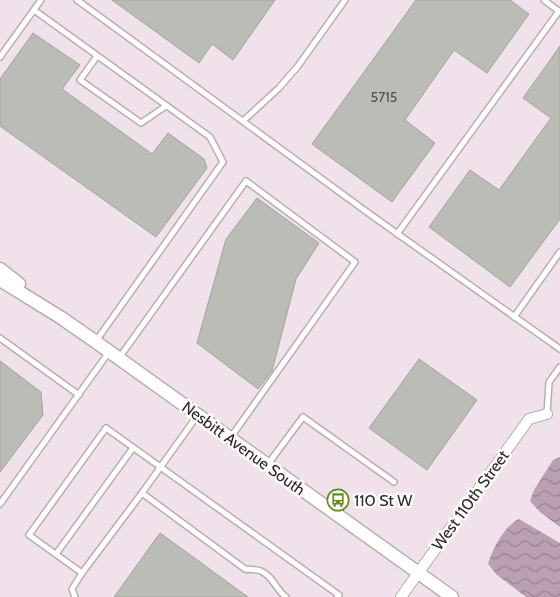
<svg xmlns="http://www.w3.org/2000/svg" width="560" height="597" viewBox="0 0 560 597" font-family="Cabin,sans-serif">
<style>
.built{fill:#f1e1eb}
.water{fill:url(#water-waves)}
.building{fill:#b9bdb5;stroke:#a1a59d}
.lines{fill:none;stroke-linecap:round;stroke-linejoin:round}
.service-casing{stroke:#b7aeb4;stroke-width:8}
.minor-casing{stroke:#b7aeb4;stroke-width:12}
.tertiary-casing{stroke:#b7aeb4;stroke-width:15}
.service{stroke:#fff;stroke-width:5}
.minor{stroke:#fff;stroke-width:10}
.tertiary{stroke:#fff;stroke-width:12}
.labels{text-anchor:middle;stroke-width:5;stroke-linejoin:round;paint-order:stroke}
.number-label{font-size:14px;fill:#4e4c4d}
.street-label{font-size:16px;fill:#2b272a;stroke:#fefcfd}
.poi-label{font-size:16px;fill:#2b272a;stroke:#fefcfd;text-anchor:start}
</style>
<defs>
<pattern id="water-waves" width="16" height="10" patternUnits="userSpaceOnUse" patternTransform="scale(1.25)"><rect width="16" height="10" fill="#bba0b3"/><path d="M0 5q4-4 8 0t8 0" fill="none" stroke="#988292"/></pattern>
</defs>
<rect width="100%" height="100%" fill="#f5edf2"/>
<rect class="built" x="0" y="0" width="560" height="597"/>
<g class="water">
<polygon points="560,457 560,527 540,512 530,501 534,490 553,460"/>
<path d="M519,519l41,24v54h-34l-29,-22 -9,-11c5,-16 16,-38 31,-45z"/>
</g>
<g class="building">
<polygon points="112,0 275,0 233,60 212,44 199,63"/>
<polygon points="416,0 510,0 529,14 487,73 454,50 405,120 435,143 392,202 312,144"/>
<polygon points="33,33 80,65 62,89 152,154 168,133 204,159 207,168 156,237 0,126 0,79"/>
<polygon points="560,46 560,219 510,287 429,227 470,170 499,190 551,118 523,98"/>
<polygon points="257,198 319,243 296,279 272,371 258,389 197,343 226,239"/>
<polygon points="419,359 477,400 427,470 369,428"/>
<polygon points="0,361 41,392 43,415 0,472"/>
<polygon points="160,533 248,597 114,597"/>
</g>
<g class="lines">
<g class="service-casing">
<g id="service">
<polyline points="77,0 371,215 560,349"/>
<polyline points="544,0 560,12"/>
<polyline points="34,10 210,137 223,162 96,341"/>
<polyline points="97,56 80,80 141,123 166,106"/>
<polyline points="0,57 41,0"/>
<polyline points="243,121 279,88 298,66 345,0"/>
<polyline points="397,234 559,11"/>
<polyline points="514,317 560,252"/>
<polyline points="0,338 79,395"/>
<polyline points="119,358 246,181 355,262 231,437"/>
<polyline points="547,414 549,382 560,367"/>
<polyline points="268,464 303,417 394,482"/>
<polyline points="142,493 197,416"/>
<polyline points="0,504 109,352"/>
<polyline points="56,554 133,448"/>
<polyline points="82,573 29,535 106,428 339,595 337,597"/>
<path d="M75,597l-3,-8 10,-16 60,-80 103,76c5,1 12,0 16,2 12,5 15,19 25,26"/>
</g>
</g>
<g class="minor-casing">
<polyline id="minor" points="401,597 529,419 547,414"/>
</g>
<g class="tertiary-casing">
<g id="tertiary">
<polyline points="0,269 19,284"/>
<polyline points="0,280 60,317 96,342 452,597"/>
</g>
</g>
<use href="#service" class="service"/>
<use href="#minor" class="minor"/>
<use href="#tertiary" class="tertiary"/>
</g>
<defs>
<g id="bus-ring" transform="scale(1.125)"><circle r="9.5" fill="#fefcfd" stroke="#628c1b" stroke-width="1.5"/><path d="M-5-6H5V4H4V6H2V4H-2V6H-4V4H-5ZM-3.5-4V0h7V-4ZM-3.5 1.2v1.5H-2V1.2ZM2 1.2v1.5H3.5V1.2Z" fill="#628c1b"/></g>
</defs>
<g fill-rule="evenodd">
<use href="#bus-ring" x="338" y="500"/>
</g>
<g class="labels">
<g class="number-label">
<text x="384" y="102">5715</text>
</g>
<g class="street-label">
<text transform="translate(244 448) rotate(36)" y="6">Nesbitt Avenue South</text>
<text transform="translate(470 500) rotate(-54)" y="6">West 110th Street</text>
</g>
<g class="poi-label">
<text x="354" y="506">110 St W</text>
</g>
</g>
</svg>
